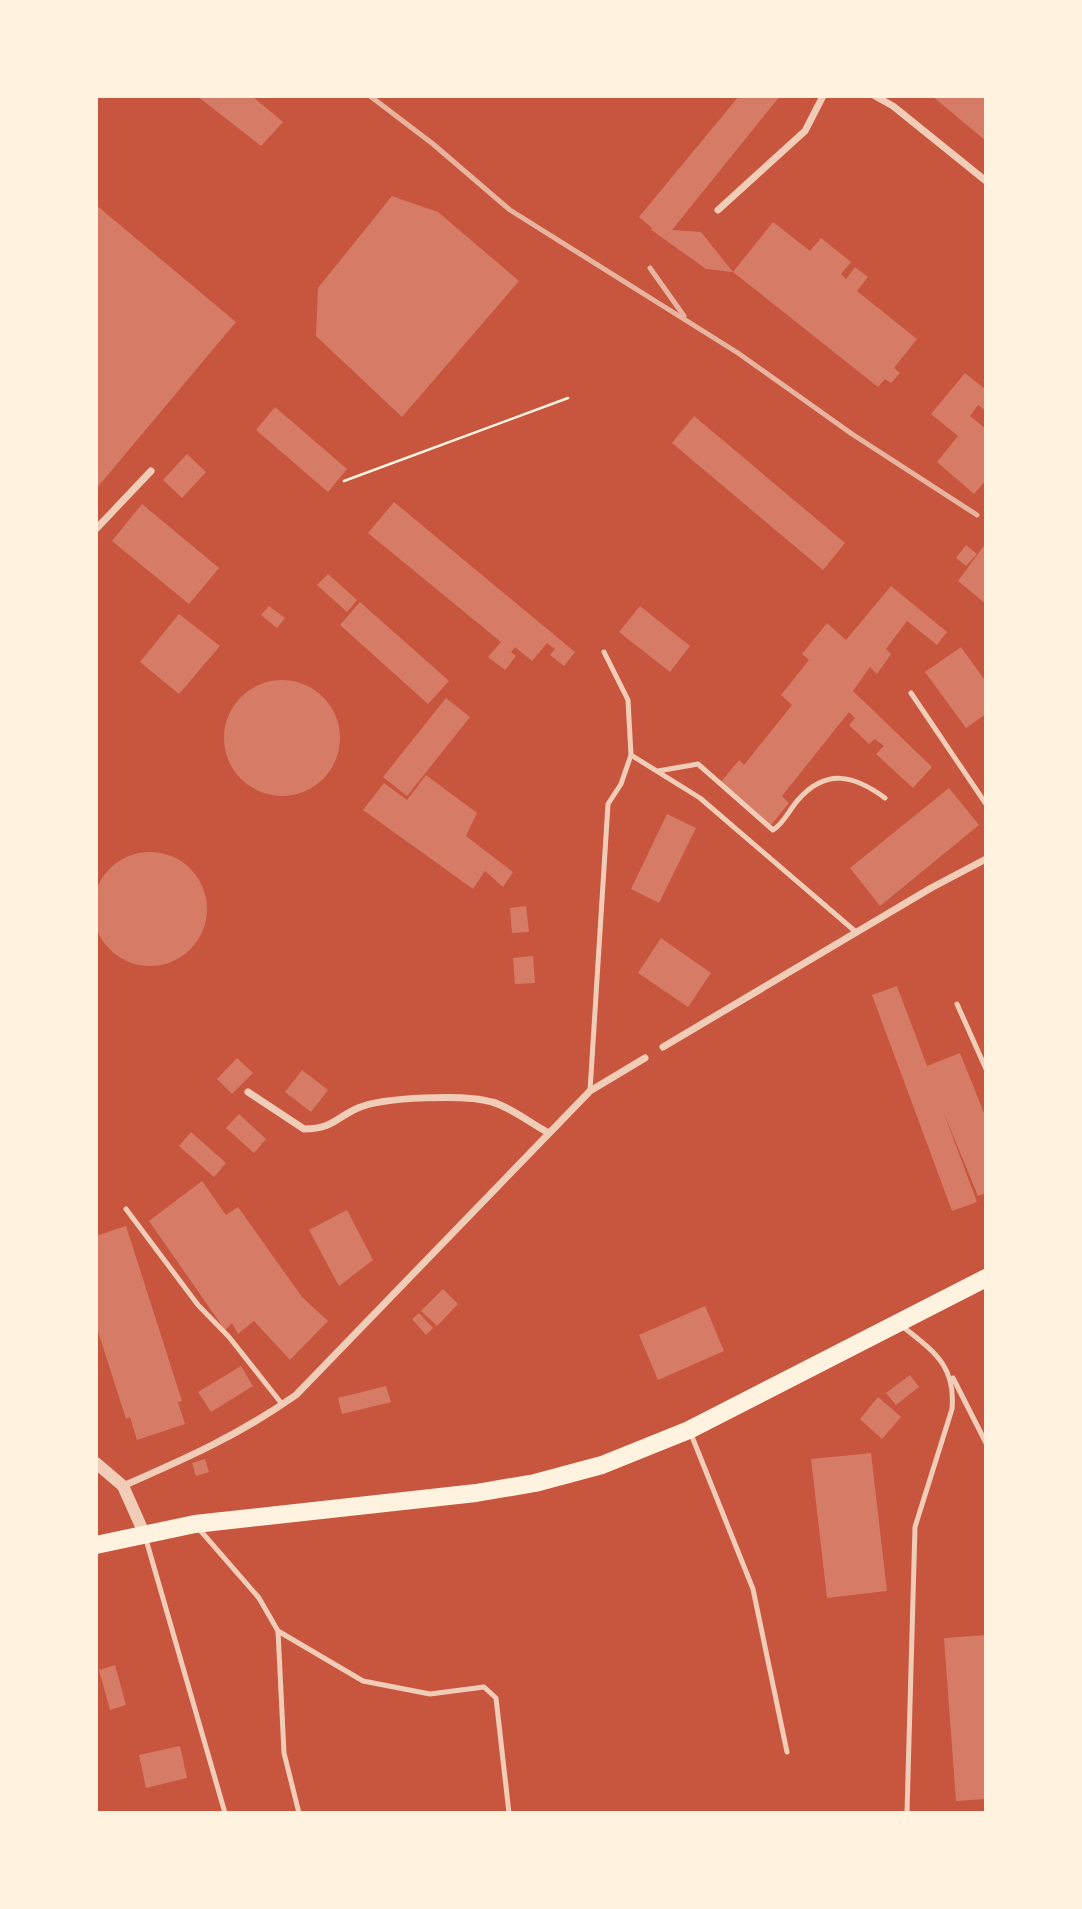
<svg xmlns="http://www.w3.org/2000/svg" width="1082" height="1909" viewBox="0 0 1082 1909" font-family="'Exo 2',sans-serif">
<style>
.building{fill:#d67c66}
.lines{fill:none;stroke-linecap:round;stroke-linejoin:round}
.path{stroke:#fff3e0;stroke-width:2.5}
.service{stroke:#f1ccb7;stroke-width:5}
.minor{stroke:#f1ccb7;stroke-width:7}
.tertiary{stroke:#f1ccb7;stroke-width:12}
.primary{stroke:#fff3e0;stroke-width:18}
.rail{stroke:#e9b49f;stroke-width:5}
</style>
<rect width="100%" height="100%" fill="#c8553d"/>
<g class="building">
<polygon points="197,96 252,96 283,122 261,146"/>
<polygon points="739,96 780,96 672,230 701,232 733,272 706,269 650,229 653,229 639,217"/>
<polygon points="932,96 986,96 986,141"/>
<polygon points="392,196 438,212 519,281 402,417 316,336 318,288"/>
<polygon points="96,205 236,322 96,489"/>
<polygon points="773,222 810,251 821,238 851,262 841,274 846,279 855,267 868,277 857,291 917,339 894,368 900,373 891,383 885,379 878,387 733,272"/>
<polygon points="965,373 986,390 986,411 978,405 970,416 986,429 986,480 974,494 937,462 958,436 931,414"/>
<polygon points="275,407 347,469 328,492 256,430"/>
<polygon points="694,416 845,543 823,570 672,443"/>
<polygon points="187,454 206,472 182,498 163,480"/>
<polygon points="394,502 575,652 564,666 550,655 555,649 547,643 532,661 515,647 511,652 516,656 505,670 488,657 501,642 368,533"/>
<polygon points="142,504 219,568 189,604 112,541"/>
<polygon points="986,543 986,604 958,581"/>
<polygon points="966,545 977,554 966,566 956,558"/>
<polygon points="328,574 357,600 347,612 317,585"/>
<polygon points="891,586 947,632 937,645 907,621 886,649 891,654 877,674 870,667 853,691 932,767 913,788 876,754 884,746 875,739 869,744 849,725 855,718 849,712 782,796 789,803 771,825 721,782 739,760 744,765 792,705 781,695 809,660 802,654 827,623 846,640"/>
<polygon points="360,602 449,681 428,704 340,625"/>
<polygon points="269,606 285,618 277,628 261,615"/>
<polygon points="640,606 690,646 670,672 619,632"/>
<polygon points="179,614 220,646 179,694 140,662"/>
<polygon points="961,647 986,682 986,714 966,728 925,672"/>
<circle cx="282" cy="738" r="58"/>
<polygon points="446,698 470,717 407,796 383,777"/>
<polygon points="426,775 477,813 466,836 513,872 503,887 485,871 473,889 363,810 384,783 407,800"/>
<polygon points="949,788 979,825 880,906 850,868"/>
<polygon points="667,814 696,828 659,903 631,889"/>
<circle cx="150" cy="909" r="57"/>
<polygon points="526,906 529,932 512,933 510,908"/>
<polygon points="661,938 711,973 688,1007 638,973"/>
<polygon points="533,956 535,983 515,984 513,958"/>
<polygon points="897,986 927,1066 960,1053 986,1118 986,1193 978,1196 943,1111 977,1202 952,1211 872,995"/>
<polygon points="237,1058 253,1073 232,1094 217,1079"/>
<polygon points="302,1070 328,1090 311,1112 285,1092"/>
<polygon points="239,1114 266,1139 254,1153 226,1128"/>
<polygon points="191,1132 226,1163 214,1177 179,1146"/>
<polygon points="202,1181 226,1215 238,1207 302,1297 328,1321 290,1360 254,1321 238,1334 232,1323 225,1330 149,1221"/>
<polygon points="347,1210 373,1260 339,1286 309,1230"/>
<polygon points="126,1226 182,1401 178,1402 185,1424 137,1440 130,1417 126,1419 96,1325 96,1236"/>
<polygon points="443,1289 458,1304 437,1326 421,1311"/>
<polygon points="705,1306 724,1351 658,1380 639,1335"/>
<polygon points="419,1313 433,1328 426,1335 412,1319"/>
<polygon points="241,1366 253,1386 211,1412 198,1392"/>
<polygon points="910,1375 919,1387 896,1405 886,1393"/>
<polygon points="386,1386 391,1402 342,1414 338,1398"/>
<polygon points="878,1397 901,1417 882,1439 860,1419"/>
<polygon points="871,1453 887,1591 827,1598 811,1459"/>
<polygon points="205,1459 209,1472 196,1476 192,1463"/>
<polygon points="986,1635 986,1799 956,1801 944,1638"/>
<polygon points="115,1665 126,1705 110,1710 99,1670"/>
<polygon points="180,1746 187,1778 146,1788 139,1755"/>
</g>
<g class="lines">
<polyline class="path" points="344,481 568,398"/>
<g class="service">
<polyline points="604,652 628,700 631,755 700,798 856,932"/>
<polyline points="911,693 986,804"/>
<path d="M658,771l40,-7 75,66c11,-7 16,-20 25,-30 28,-32 56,-25 87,-2"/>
<polyline points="957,1004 986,1069"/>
<polyline points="590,1091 608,804 621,784 631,755"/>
<polyline points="126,1209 198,1305 229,1337 282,1404"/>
<path d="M902,1326c31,25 54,39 50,83l-37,118 -8,285"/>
<polyline points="953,1378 986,1443"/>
<polyline points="691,1434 753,1589 787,1752"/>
<polyline points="199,1529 259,1598 278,1631 363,1681 430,1694 484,1687 496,1698 509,1813"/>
<polyline points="145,1536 225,1813"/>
<polyline points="278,1631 284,1753 299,1813"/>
</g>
<g class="minor">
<polyline points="875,96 893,106 986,181"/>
<polyline points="718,210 805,131 823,96"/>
<polyline points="96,529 151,471"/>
<polyline points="663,1047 931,888 986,859"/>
<path d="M248,1092l56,37c29,0 31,-11 54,-21 25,-11 108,-14 134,-6 19,5 39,22 57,31"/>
<path d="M123,1486c64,-28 116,-51 173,-91l294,-304 55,-33"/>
</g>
<polyline class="tertiary" points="96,1463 123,1486 144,1533"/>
<polyline class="primary" points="96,1545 195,1524 476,1493 535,1483 602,1465 689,1430 986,1278"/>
<g class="rail">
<polyline points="370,96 433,144 510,210 738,353 852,434 977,515"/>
<polyline points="650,268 684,316"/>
</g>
</g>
<rect width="1082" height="1909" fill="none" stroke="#fff3e0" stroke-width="196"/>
</svg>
